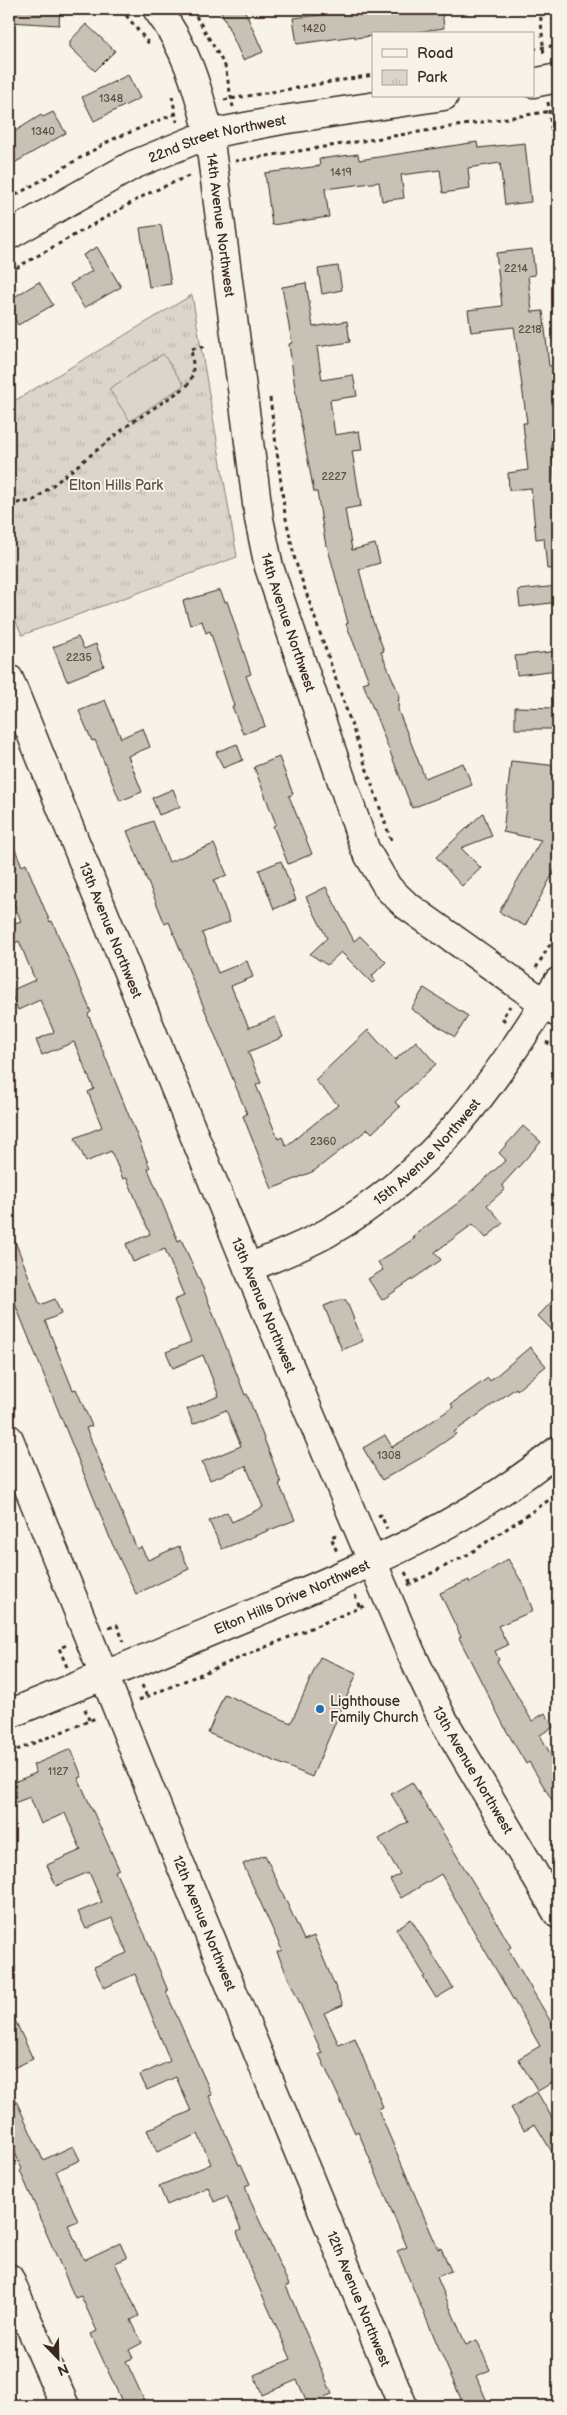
<svg xmlns="http://www.w3.org/2000/svg" width="567" height="2415" viewBox="0 0 567 2415" font-family="'Balsamiq Sans',sans-serif">
<style>
.park{fill:url(#park-tufts);stroke:#8b8074}
.pitch{fill:#dbd6cb;stroke:#8b8074}
.building{fill:#c8c1b6;stroke:#3b2a1e}
.lines{fill:none;stroke-linecap:round;stroke-linejoin:round}
.minor-casing{stroke:#3b2a1e;stroke-width:31}
.major-casing{stroke:#3b2a1e;stroke-width:31}
.path{stroke:#3b2a1e;stroke-width:3;stroke-dasharray:4 4;stroke-linecap:butt}
.minor{stroke:#f7f3e8;stroke-width:28}
.major{stroke:#f7f3e8;stroke-width:28}
.poi-dot{fill:#1f6fb2;stroke:#f7f3e8;stroke-width:2}
.labels{text-anchor:middle;stroke-width:4;stroke-linejoin:round;paint-order:stroke}
.number-label{font-size:11px;fill:#5e5044}
.street-label{font-size:14px;fill:#3b2a1e;stroke:#f7f3e8}
.park-label{font-size:14px;fill:#5b4c41;stroke:#f7f3e8}
.poi-label{font-size:14px;fill:#3b2a1e;stroke:#f7f3e8;text-anchor:start}
</style>
<defs>
<pattern id="park-tufts" width="24" height="20" patternUnits="userSpaceOnUse" patternTransform="scale(1.25)"><rect width="24" height="20" fill="#dbd6cb"/><path d="M3 7l-1-3M5 7V3M7 7l1-3M15 17l-1-3M17 17v-4M19 17l1-3" fill="none" stroke="#bdb8ae"/></pattern>
</defs>
<rect width="100%" height="100%" fill="#f7f3e8"/>
<filter id="ink" filterUnits="userSpaceOnUse"><feTurbulence type="fractalNoise" baseFrequency=".02" numOctaves="2"/><feDisplacementMap in="SourceGraphic" scale="10" xChannelSelector="R" yChannelSelector="G"/><feConvolveMatrix kernelMatrix="1 2 1 2 8 2 1 2 1" color-interpolation-filters="sRGB"/></filter>
<g filter="url(#ink)">
<polygon class="park" points="192,295 237,557 22,635 9,606 9,404"/>
<polygon class="pitch" points="163,354 184,385 130,421 109,389"/>
<g class="building">
<polygon points="9,9 60,9 59,25 9,22"/>
<polygon points="220,9 244,9 263,52 243,60"/>
<polygon points="378,9 442,9 444,28 404,34 373,34 373,36 355,38 355,36 297,44 293,18"/>
<polygon points="86,24 115,51 95,71 70,47 70,41"/>
<polygon points="128,75 140,98 94,121 82,97"/>
<polygon points="53,112 66,133 9,166 9,135 41,115 43,117"/>
<polygon points="477,142 478,148 525,143 531,202 505,205 500,163 468,168 470,189 443,193 440,170 401,175 404,198 382,201 379,182 325,189 329,217 272,225 265,173 320,166 319,159 358,154 359,160"/>
<polygon points="161,225 171,284 149,287 140,228"/>
<polygon points="97,247 121,287 84,308 70,284 92,271 83,255"/>
<polygon points="532,249 535,275 528,276 532,312 543,311 549,366 553,366 558,405 555,406 558,444 551,444 555,479 558,478 558,568 547,569 544,538 536,539 531,488 509,490 508,473 528,470 523,423 527,423 514,327 471,332 468,310 502,306 496,253"/>
<polygon points="338,266 342,290 322,294 318,269"/>
<polygon points="39,282 53,305 18,325 9,309 9,300"/>
<polygon points="306,283 313,327 347,321 350,342 317,347 322,380 353,375 357,396 330,400 335,435 359,431 362,450 352,451 361,506 345,509 352,550 375,544 380,563 359,569 372,619 384,651 381,652 399,694 398,710 425,778 463,763 472,785 412,808 363,683 369,681 346,624 348,623 327,545 326,546 317,492 314,492 297,403 289,344 292,343 282,287"/>
<polygon points="558,586 558,602 520,607 518,590"/>
<polygon points="220,590 225,602 227,601 251,674 246,676 265,726 243,734 232,706 234,706 210,631 206,633 202,621 190,625 183,601"/>
<polygon points="78,637 84,649 96,644 104,666 67,681 53,647"/>
<polygon points="558,651 558,670 517,675 515,656"/>
<polygon points="105,700 121,738 143,728 150,747 128,756 142,792 120,801 95,740 92,741 79,711"/>
<polygon points="515,707 558,708 558,729 515,729"/>
<polygon points="237,744 243,760 223,768 216,752"/>
<polygon points="279,757 293,794 289,796 312,854 288,864 273,826 276,824 254,767"/>
<polygon points="511,761 558,766 558,864 525,926 499,912 541,840 503,832"/>
<polygon points="173,789 180,807 159,815 152,798"/>
<polygon points="483,813 492,836 461,848 481,868 462,886 436,857"/>
<polygon points="153,821 169,862 214,844 227,875 214,880 230,922 202,933 218,973 247,961 253,977 231,986 249,1028 275,1017 283,1037 248,1052 261,1083 256,1085 278,1139 282,1137 286,1146 338,1105 315,1080 368,1030 395,1060 416,1041 436,1064 395,1102 400,1107 372,1133 368,1129 314,1171 272,1189 243,1116 247,1114 200,998 169,922 165,924 127,831"/>
<polygon points="9,835 22,866 26,864 50,922 52,921 75,974 91,1012 88,1014 150,1168 148,1169 178,1241 181,1239 203,1288 245,1395 247,1394 281,1483 279,1484 295,1520 222,1549 209,1521 227,1512 232,1522 263,1507 246,1466 210,1480 202,1462 241,1446 226,1410 193,1424 187,1409 219,1396 203,1355 173,1368 166,1352 191,1342 174,1300 184,1296 165,1249 133,1262 126,1244 150,1234 127,1178 123,1179 111,1151 86,1162 75,1138 102,1127 88,1092 94,1089 74,1042 42,1055 36,1040 54,1032 40,1000 18,1010 10,991 35,980 19,941 9,946 9,925 21,921 9,892"/>
<polygon points="281,861 296,900 274,909 259,870"/>
<polygon points="326,887 354,941 360,936 386,962 372,976 375,981 372,983 341,952 327,965 310,954 327,938 306,897"/>
<polygon points="424,988 468,1016 455,1037 411,1009"/>
<polygon points="523,1126 541,1142 502,1185 505,1189 487,1205 503,1223 486,1238 473,1224 435,1252 441,1260 382,1300 368,1279 383,1270 378,1262 415,1238 413,1236 458,1203 506,1160 499,1153"/>
<polygon points="9,1226 40,1305 55,1299 61,1314 45,1321 73,1390 76,1389 92,1426 86,1428 137,1549 141,1547 148,1560 179,1546 189,1569 136,1594 112,1543 9,1289"/>
<polygon points="558,1295 558,1336 538,1316"/>
<polygon points="339,1300 346,1300 363,1341 342,1350 324,1306"/>
<polygon points="530,1347 546,1366 517,1390 516,1388 454,1432 456,1434 421,1458 382,1480 363,1448 385,1435 392,1447 411,1436 453,1407 451,1404 488,1378 490,1381"/>
<polygon points="508,1559 523,1584 533,1611 498,1626 508,1645 495,1651 499,1660 497,1661 532,1721 545,1713 553,1727 540,1735 558,1768 558,1810 529,1762 526,1764 506,1730 459,1638 461,1637 440,1593 469,1580 470,1583"/>
<polygon points="320,1657 357,1673 312,1777 208,1733 224,1694 291,1723"/>
<polygon points="71,1749 82,1777 78,1778 119,1869 115,1871 146,1937 168,1991 166,1992 212,2095 209,2096 239,2165 241,2164 250,2184 245,2186 250,2200 289,2285 286,2286 332,2394 308,2404 297,2380 262,2395 254,2375 291,2359 248,2263 237,2232 241,2230 227,2196 214,2202 208,2187 167,2205 159,2186 211,2164 198,2134 157,2152 147,2130 191,2111 176,2077 147,2090 140,2075 170,2061 135,1974 104,1988 94,1967 127,1953 112,1918 86,1929 78,1912 102,1902 89,1872 56,1886 47,1865 81,1850 65,1813 41,1824 30,1797 14,1803 9,1790 9,1784 36,1773 33,1765"/>
<polygon points="412,1782 485,1902 511,1947 508,1949 558,2034 558,2079 538,2091 518,2059 540,2046 441,1874 401,1898 390,1880 400,1874 379,1839 408,1822 391,1794"/>
<polygon points="265,1855 304,1940 314,1936 343,2005 324,2013 339,2045 355,2038 383,2107 378,2109 438,2249 441,2248 451,2271 437,2277 466,2345 477,2340 490,2370 476,2376 489,2406 464,2406 397,2251 407,2247 358,2131 355,2133 319,2054 322,2053 277,1952 282,1950 243,1864"/>
<polygon points="411,1919 453,1988 436,1998 423,1977 425,1976 396,1929"/>
<polygon points="9,2007 33,2059 9,2070"/>
<polygon points="9,2085 43,2160 73,2146 80,2160 56,2171 78,2221 68,2225 84,2260 120,2243 127,2258 115,2263 139,2316 131,2320 142,2343 129,2350 133,2358 126,2361 147,2406 124,2406 91,2334 97,2331 81,2296 75,2298 45,2230 46,2230 20,2171 22,2169 9,2139"/>
<polygon points="537,2092 558,2128 558,2162 535,2124 524,2130 511,2108"/>
</g>
<g class="lines">
<g class="minor-casing">
<g id="minor">
<path id="s1" d="M157,9c29,38 41,79 52,125l50,385 10,48 96,282 23,39 18,17 152,108"/>
<polyline points="533,83 558,78"/>
<path id="s2" d="M9,235l124,-70 76,-31 73,-14 162,-24"/>
<path id="s3" d="M9,679l239,589 163,385 30,63 117,198"/>
<path id="s4" d="M248,1268c27,-11 54,-21 79,-35 110,-62 165,-149 231,-251"/>
<path id="s5" d="M9,1439l152,378 242,589"/>
<polyline points="9,2278 65,2406"/>
</g>
</g>
<g class="major-casing">
<g id="major">
<path id="s6" d="M9,1714c85,-34 170,-69 255,-105 104,-44 206,-87 294,-159"/>
</g>
</g>
<g class="path">
<polyline points="121,9 150,45"/>
<polyline points="192,9 225,66 233,107"/>
<polyline points="540,9 544,56"/>
<polyline points="533,49 558,45"/>
<polyline points="172,96 177,122"/>
<polyline points="224,100 373,75"/>
<polyline points="548,102 558,181"/>
<polyline points="235,161 558,110"/>
<polyline points="9,199 111,140 179,112"/>
<polyline points="9,272 147,194 191,175"/>
<polyline points="270,398 285,514 295,560 392,843"/>
<path d="M9,504l24,-3 98,-78 55,-36c10,-12 7,-24 5,-38l15,-3"/>
<polyline points="536,968 558,931"/>
<polyline points="505,1021 502,1018 510,1006"/>
<polyline points="546,1042 558,1048"/>
<polyline points="378,1516 381,1515 387,1529"/>
<polyline points="336,1535 331,1537 337,1552"/>
<polyline points="405,1572 411,1584"/>
<polyline points="408,1585 469,1554 558,1494"/>
<polyline points="355,1595 360,1608"/>
<polyline points="109,1628 117,1625 124,1642"/>
<polyline points="67,1667 59,1648 67,1645"/>
<polyline points="142,1685 147,1697"/>
<polyline points="139,1700 366,1605"/>
<polyline points="85,1709 89,1720"/>
<polyline points="9,1753 96,1718"/>
</g>
<use href="#minor" class="minor"/>
<use href="#major" class="major"/>
</g>
</g>
<circle class="poi-dot" cx="320" cy="1709" r="5"/>
<g class="labels">
<g class="number-label">
<text x="314" y="32">1420</text>
<text x="111" y="102">1348</text>
<text x="43" y="135">1340</text>
<text x="341" y="176">1419</text>
<text x="516" y="272">2214</text>
<text x="530" y="333">2218</text>
<text x="334" y="480">2227</text>
<text x="79" y="661">2235</text>
<text x="323" y="1145">2360</text>
<text x="389" y="1459">1308</text>
<text x="58" y="1775">1127</text>
</g>
<g class="street-label">
<text dy="5" stroke="none"><textPath href="#s2" startOffset="231">22nd Street Northwest</textPath></text>
<text dy="5" stroke="none"><textPath href="#s1" startOffset="228">14th Avenue Northwest</textPath></text>
<text dy="5" stroke="none"><textPath href="#s1" startOffset="632">14th Avenue Northwest</textPath></text>
<text dy="5" stroke="none"><textPath href="#s3" startOffset="271">13th Avenue Northwest</textPath></text>
<text dy="5" stroke="none"><textPath href="#s4" startOffset="216">15th Avenue Northwest</textPath></text>
<text dy="5" stroke="none"><textPath href="#s3" startOffset="676">13th Avenue Northwest</textPath></text>
<text dy="5" stroke="none"><textPath href="#s6" startOffset="306">Elton Hills Drive Northwest</textPath></text>
<text dy="5" stroke="none"><textPath href="#s3" startOffset="1186">13th Avenue Northwest</textPath></text>
<text dy="5" stroke="none"><textPath href="#s5" startOffset="522">12th Avenue Northwest</textPath></text>
<text dy="5" stroke="none"><textPath href="#s5" startOffset="928">12th Avenue Northwest</textPath></text>
</g>
<g class="park-label">
<text x="116" y="490">Elton Hills Park</text>
</g>
<g class="poi-label">
<text x="330" y="1706">Lighthouse<tspan x="330" dy="16">Family Church</tspan></text>
</g>
</g>
<rect width="567" height="2415" fill="none" stroke="#f7f3e8" stroke-width="30"/>
<rect x="15" y="15" width="537" height="2385" fill="none" stroke="#3b2a1e" stroke-width="2" filter="url(#ink)"/>
<rect x="372" y="32" width="162" height="65" fill="#f7f3e8" stroke="#aca397"/>
<rect x="382" y="49" width="25" height="8" fill="#f7f3e8" stroke="#aca397"/>
<text x="417" y="58" font-size="15" fill="#3b2a1e">Road</text>
<rect x="382" y="70" width="25" height="15" fill="url(#park-tufts)" stroke="#aca397"/>
<text x="417" y="82" font-size="15" fill="#3b2a1e">Park</text>
<g transform="translate(58 2358) rotate(157)" stroke="#f7f3e8" stroke-width="4" paint-order="stroke">
<path d="M0-4L9 19L0 12L-9 19Z" fill="#3b2a1e"/>
<text y="-8" font-size="14" font-weight="bold" text-anchor="middle" fill="#3b2a1e">N</text>
</g>
</svg>
